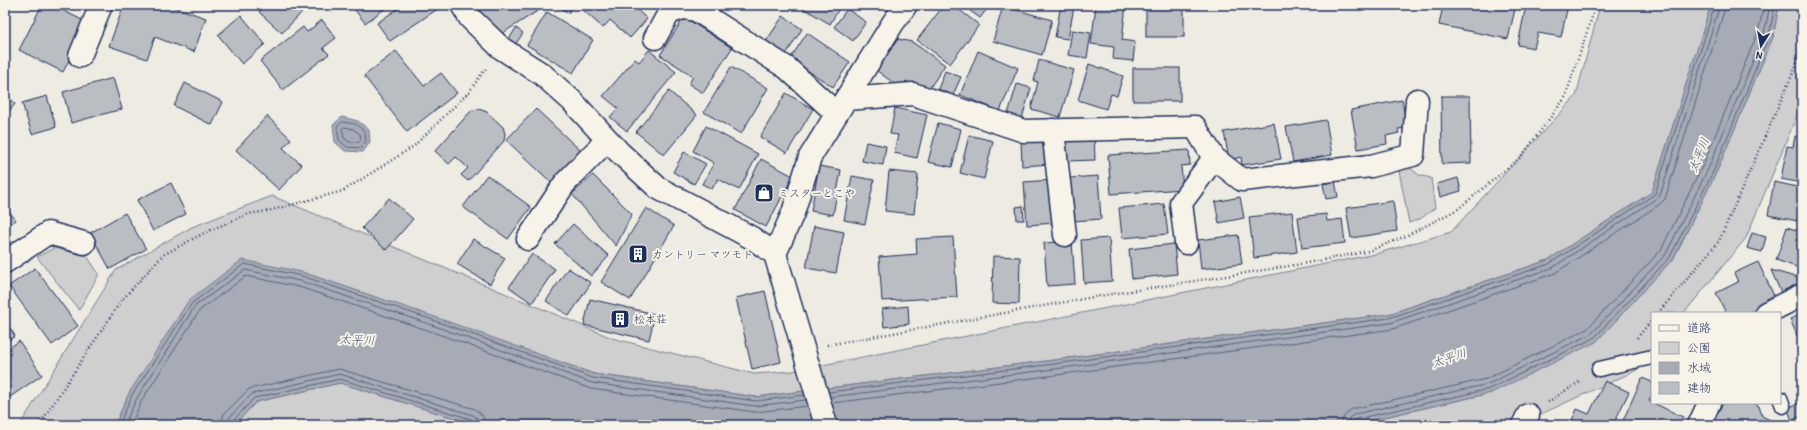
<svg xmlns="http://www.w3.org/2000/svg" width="1807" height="430" viewBox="0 0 1807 430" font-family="'Patrick Hand','Klee One',sans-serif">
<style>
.green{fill:#cfcfcf;stroke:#757f96}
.water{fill:#a6abb5;stroke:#6e7992}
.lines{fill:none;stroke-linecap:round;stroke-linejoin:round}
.shore{stroke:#536181;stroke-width:1}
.building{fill:#babdc2;stroke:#1b2f5e}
.service-casing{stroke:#1b2f5e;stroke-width:17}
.minor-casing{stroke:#1b2f5e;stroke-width:25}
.path{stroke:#1b2f5e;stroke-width:2.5;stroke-dasharray:1 3;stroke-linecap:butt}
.service{stroke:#f7f3e8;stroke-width:14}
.minor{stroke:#f7f3e8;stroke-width:22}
.labels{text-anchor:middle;stroke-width:4;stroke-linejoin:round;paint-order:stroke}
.poi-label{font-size:11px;fill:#1b2f5e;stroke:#f7f3e8;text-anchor:start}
.water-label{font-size:12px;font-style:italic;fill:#455478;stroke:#f7f3e8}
</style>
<rect width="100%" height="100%" fill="#eeebe2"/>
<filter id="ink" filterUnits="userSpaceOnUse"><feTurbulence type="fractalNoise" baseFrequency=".025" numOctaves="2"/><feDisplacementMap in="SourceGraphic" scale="8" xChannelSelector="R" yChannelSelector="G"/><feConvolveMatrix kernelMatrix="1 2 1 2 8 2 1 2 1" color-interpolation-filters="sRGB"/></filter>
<g filter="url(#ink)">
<g class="green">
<polygon points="1600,5 1711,5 1652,192 1548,260 1389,314 1054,360 756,397 594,374 302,272 129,393 115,425 20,425 116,270 192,227 272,196 612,338 754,374 793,371 1375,254 1451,232 1576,96"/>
<polygon points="1779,5 1802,5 1802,94 1798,113 1746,238 1684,313 1652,313 1652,352 1637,370 1517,425 1349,425 1491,393 1673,260 1717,171 1773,37"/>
<polygon points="1409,167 1419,175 1431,178 1435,208 1420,219 1409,223 1399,171"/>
<polygon points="54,248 87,256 99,274 79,310 37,257"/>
<polygon points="340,383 477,425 234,425 256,402"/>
</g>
<g class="water">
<polygon points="1711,5 1779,5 1773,37 1717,171 1673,259 1596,342 1491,393 1349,425 477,425 340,383 256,402 234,425 115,425 129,393 189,300 242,260 302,272 432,316 594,374 756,397 1054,360 1389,314 1548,260 1652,192"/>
<polygon points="342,117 358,121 369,130 370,142 363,152 345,151 335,142 333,125"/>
</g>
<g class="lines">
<g class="shore">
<polygon points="343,122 356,124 365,132 366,141 361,148 347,147 339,140 337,127"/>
<polygon points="345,127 353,129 360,134 361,139 359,142 349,142 344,138 342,129"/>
<polyline points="829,392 1054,364 1389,318 1549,264 1655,194 1715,5"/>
<polyline points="830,397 1055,369 1390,323 1552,268 1660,196 1720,5"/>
<polyline points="832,403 1056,375 1393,329 1555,273 1660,204 1665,199 1726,5"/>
<polyline points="119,425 132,395 192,303 244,264 302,276 430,319 593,378 756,401 805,395"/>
<polyline points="124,425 137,398 195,306 245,270 300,281 429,324 592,383 755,406 806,400"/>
<polyline points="131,425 142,400 200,310 246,276 299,287 427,330 591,389 755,412 808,406"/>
<polyline points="220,425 224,414 249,389 339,369 475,409 483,416 485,425"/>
<polyline points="226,425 229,418 252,394 340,374 473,415 478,419 479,425"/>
<polyline points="231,425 233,421 254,398 340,379 471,419 474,425"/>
<polyline points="1341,425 1344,416 1352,409 1486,379 1587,329 1661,250 1703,165 1758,32 1764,5"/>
<polyline points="1347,425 1349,418 1355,414 1488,384 1591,334 1666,254 1709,167 1764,34 1770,5"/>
<polyline points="1352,425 1353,422 1356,419 1489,389 1594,338 1670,257 1714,170 1769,36 1775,5"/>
</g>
</g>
<g class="building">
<polygon points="42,5 52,5 88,23 63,72 19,50"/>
<polygon points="124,5 168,5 206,18 194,52 155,37 147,59 109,46"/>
<polygon points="265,5 309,5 282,33 259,12"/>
<polygon points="351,5 390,5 365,23"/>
<polygon points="403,5 442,6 390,41 377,23"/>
<polygon points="475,5 536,5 539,10 495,38"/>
<polygon points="557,5 574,5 568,13"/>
<polygon points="587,5 632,5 647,19 630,38 610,20 603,28 583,10"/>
<polygon points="798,5 841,5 830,24"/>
<polygon points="868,5 894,5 869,6"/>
<polygon points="944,5 953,5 979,25 950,64 917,40"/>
<polygon points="962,5 990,5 980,18"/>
<polygon points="1061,5 1074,7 1068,39 1055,37"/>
<polygon points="1096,5 1126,5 1122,40 1135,42 1133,61 1113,59 1114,47 1091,44"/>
<rect x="1146" y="5" width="38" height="32"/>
<polygon points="1443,5 1516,5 1508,39 1439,25"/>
<polygon points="1526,5 1568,5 1561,37 1538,33 1534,48 1518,45"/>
<polygon points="1003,6 1052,20 1042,55 993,41"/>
<polygon points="847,9 866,22 853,41 834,27"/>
<polygon points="547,12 593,40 573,73 527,45"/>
<polygon points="241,15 265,44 242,64 218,35"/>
<polygon points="783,16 802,29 785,56 765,43"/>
<polygon points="684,17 732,48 703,93 689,84 693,76 660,55"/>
<polygon points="322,20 336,38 323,48 329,54 283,90 260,61 303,27 307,32"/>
<polygon points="516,28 523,33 513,48 506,44"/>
<polygon points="1072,30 1091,33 1087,58 1068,55"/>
<polygon points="807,33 850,62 833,87 790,59"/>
<polygon points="898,39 912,42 945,65 927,92 906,81 900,88 876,70"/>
<polygon points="649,50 676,72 627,131 610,117 618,108 603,96 635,59 639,62"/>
<polygon points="396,51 424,86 441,73 457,93 407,132 364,76"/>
<polygon points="978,51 1018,68 1000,111 960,95"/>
<polygon points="1039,60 1074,70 1060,117 1031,109 1038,82 1034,81"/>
<polygon points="1089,64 1123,76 1117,96 1111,94 1106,109 1078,100"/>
<polygon points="731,67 768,88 741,134 704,112"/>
<rect x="1133" y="68" width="47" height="33"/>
<polygon points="945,71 961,77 953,95 938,89"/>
<polygon points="113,78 122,109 71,123 63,92"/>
<polygon points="185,83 223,102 212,125 174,106"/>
<polygon points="1017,84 1031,88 1022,118 1008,114"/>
<polygon points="669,91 697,115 664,155 636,132"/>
<polygon points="786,93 813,109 787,153 760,137"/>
<polygon points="5,95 15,104 5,116"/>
<polygon points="47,96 56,127 32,134 22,103"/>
<polygon points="1441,96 1470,96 1471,163 1442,164"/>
<polygon points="1402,100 1407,128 1398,129 1399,133 1386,136 1387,144 1358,149 1351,110"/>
<polygon points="895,108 927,115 917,158 894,153 898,135 890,134"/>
<polygon points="479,109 487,112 503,127 505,134 504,141 468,181 461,175 468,168 456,157 449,164 435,151 472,110"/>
<polygon points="536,109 583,153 553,184 506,140"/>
<polygon points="267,116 291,139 283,148 302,165 279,190 236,150"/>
<polygon points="1326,120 1332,155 1293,162 1286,127"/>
<polygon points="938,123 961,129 952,167 928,162"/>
<polygon points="1274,123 1281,159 1242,165 1241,157 1229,160 1224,132"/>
<polygon points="706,126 758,154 739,190 718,179 712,189 702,184 714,163 693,151"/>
<polygon points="1094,133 1095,160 1067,161 1066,134"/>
<polygon points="969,135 993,141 984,179 960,173"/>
<polygon points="1795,136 1802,138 1802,183 1781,179 1787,146 1793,147"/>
<polygon points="1049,137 1051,164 1022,166 1021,139"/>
<polygon points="866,142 886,146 883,165 862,161"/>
<polygon points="1189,150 1190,165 1181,166 1183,189 1111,194 1108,155"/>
<polygon points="684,152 706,164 694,184 673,172"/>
<polygon points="761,159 793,176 766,227 735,210"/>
<polygon points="819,166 841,170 833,215 811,211"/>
<polygon points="889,171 918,174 914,214 885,211"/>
<polygon points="487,175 531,207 508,239 463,207"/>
<polygon points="593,175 632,214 616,246 572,194"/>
<polygon points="852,176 874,180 865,224 844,220"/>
<polygon points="1098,176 1101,219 1073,221 1070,178"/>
<polygon points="1458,178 1461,191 1440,197 1437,184"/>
<polygon points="1053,180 1056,223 1027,225 1024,182"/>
<polygon points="1335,181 1338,197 1326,199 1323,184"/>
<polygon points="1774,182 1802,188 1802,222 1768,215"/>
<polygon points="171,183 186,214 153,231 137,200"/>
<polygon points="1240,197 1244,218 1219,223 1215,202"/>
<polygon points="389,198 413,219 386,250 362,228"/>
<polygon points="1393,201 1397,231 1351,238 1346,208"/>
<polygon points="1164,204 1168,234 1122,238 1119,208"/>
<polygon points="5,206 16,220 5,228"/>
<polygon points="1023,206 1024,220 1017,220 1016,207"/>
<polygon points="646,208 674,226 630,300 601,282"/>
<polygon points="1292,212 1297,252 1254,258 1249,217"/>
<polygon points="125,213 146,249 110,269 90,233"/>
<polygon points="1326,214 1327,221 1342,219 1345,243 1302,248 1298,217"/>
<polygon points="573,224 609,256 591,276 555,244"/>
<polygon points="814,226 844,232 836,273 806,268"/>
<polygon points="1787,227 1802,232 1802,269 1776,260"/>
<polygon points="1752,233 1766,237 1762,252 1747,248"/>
<polygon points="1238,235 1242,264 1201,269 1198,240"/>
<polygon points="953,237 957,297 882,301 879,257 917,254 916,239"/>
<polygon points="1109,238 1112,281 1084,283 1081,240"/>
<polygon points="473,239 505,258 490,284 457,264"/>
<polygon points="1072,241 1075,284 1047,286 1044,243"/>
<polygon points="1174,244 1177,274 1132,279 1129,249"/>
<polygon points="532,254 555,269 532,303 509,287"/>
<polygon points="993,256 1020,257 1019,304 992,303"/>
<polygon points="1758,262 1776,300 1749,313 1726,313 1716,293 1738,282 1734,273"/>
<polygon points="35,268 78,326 52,345 9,286"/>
<polygon points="568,268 591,283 569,316 546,301"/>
<polygon points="1771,270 1802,279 1802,287 1782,295"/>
<polygon points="765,291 781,362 752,369 736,298"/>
<polygon points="590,299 655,314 649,340 584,325"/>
<polygon points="908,306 909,324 884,327 882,309"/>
<polygon points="1802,314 1802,347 1790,319"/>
<polygon points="5,320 15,336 5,343"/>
<polygon points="19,341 42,375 10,397 5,389 5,351"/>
<polygon points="1642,378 1652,382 1652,395 1649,401 1683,417 1679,425 1621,425"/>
<polygon points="1605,381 1629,392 1613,425 1570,425 1577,409 1589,414"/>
<polygon points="1802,402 1802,416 1792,420 1787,408"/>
<polygon points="1723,403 1753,403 1759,406 1762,416 1780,425 1710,425 1718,408 1720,409"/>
</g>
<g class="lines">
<g class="service-casing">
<g id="service">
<polyline points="1599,369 1652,357"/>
<polyline points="1780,398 1783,406"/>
</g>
</g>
<g class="minor-casing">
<g id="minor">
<polyline points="462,5 470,18 501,48 542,74 572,101 619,152 658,188 752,238 775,254 826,425"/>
<polyline points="655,38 669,13 683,8 696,10 787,68 836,113"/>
<polyline points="80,56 101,5"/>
<polyline points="846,99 913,94 1024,131 1195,127 1214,158 1242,180 1371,166 1413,155 1417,100"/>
<polyline points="1053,130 1065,235"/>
<polyline points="528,239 565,183 607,140"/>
<polyline points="1186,243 1181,203 1214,158"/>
<polyline points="775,254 793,213 810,157 893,23 906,5"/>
<polyline points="5,262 48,233 84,243"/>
<polyline points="1766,313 1802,295"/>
<polyline points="1523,425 1528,415"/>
<polyline points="1699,425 1709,403"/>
</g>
</g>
<g class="path">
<polyline points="1658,313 1719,241 1796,66 1802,39"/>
<polyline points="1637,338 1652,320"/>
<polyline points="827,345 1093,297 1296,265 1369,251 1406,236 1458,209 1521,157 1565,98 1596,5"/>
<polyline points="1548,402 1581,381"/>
<polyline points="39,425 121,301 163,255 204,233 248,214 268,211 343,191 414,146 469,92 486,68"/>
</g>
<use href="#service" class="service"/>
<use href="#minor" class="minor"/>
</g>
</g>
<defs>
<g id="shop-square" transform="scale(1)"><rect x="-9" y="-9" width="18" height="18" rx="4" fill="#1b2f5e" stroke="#f7f3e8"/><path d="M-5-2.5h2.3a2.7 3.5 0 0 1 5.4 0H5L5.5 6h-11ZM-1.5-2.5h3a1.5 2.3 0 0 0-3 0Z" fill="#fff"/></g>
<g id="building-square" transform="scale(1)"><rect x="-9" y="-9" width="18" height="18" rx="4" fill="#1b2f5e" stroke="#f7f3e8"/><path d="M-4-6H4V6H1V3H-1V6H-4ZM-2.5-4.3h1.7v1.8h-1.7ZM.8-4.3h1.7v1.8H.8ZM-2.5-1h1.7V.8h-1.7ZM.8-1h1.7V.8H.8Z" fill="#fff"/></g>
</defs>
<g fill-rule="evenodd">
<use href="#shop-square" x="764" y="193"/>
<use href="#building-square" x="638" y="254"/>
<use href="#building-square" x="620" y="319"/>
</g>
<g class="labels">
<g class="poi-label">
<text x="778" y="197">ミスターとこや</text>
<text x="652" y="258">カントリー マツモト</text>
<text x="634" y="323">松本荘</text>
</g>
<g class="water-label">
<text transform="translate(1699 155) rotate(-68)" y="4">太平川</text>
<text transform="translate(357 340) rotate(2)" y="4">太平川</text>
<text transform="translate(1449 358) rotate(-19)" y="4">太平川</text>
</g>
</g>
<rect width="1807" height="430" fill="none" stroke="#f7f3e8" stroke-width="20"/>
<rect x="10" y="10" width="1787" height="410" fill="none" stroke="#1b2f5e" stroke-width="1.5" filter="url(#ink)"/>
<rect x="1651" y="312" width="130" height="92" fill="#f7f3e8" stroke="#9fa5b1"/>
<rect x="1659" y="325" width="20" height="6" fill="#f7f3e8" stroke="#9fa5b1"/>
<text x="1687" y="332" font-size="12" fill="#1b2f5e">道路</text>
<rect x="1659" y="342" width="20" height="12" fill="#cfcfcf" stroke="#9fa5b1"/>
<text x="1687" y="352" font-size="12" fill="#1b2f5e">公園</text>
<rect x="1659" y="362" width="20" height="12" fill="#a6abb5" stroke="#9fa5b1"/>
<text x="1687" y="372" font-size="12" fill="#1b2f5e">水域</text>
<rect x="1659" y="382" width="20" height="12" fill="#babdc2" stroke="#9fa5b1"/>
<text x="1687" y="392" font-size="12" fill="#1b2f5e">建物</text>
<g transform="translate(1761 46) rotate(191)" stroke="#f7f3e8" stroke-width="3" paint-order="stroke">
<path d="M0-3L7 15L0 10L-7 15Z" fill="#1b2f5e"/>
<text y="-6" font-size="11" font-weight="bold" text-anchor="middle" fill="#1b2f5e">N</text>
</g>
</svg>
